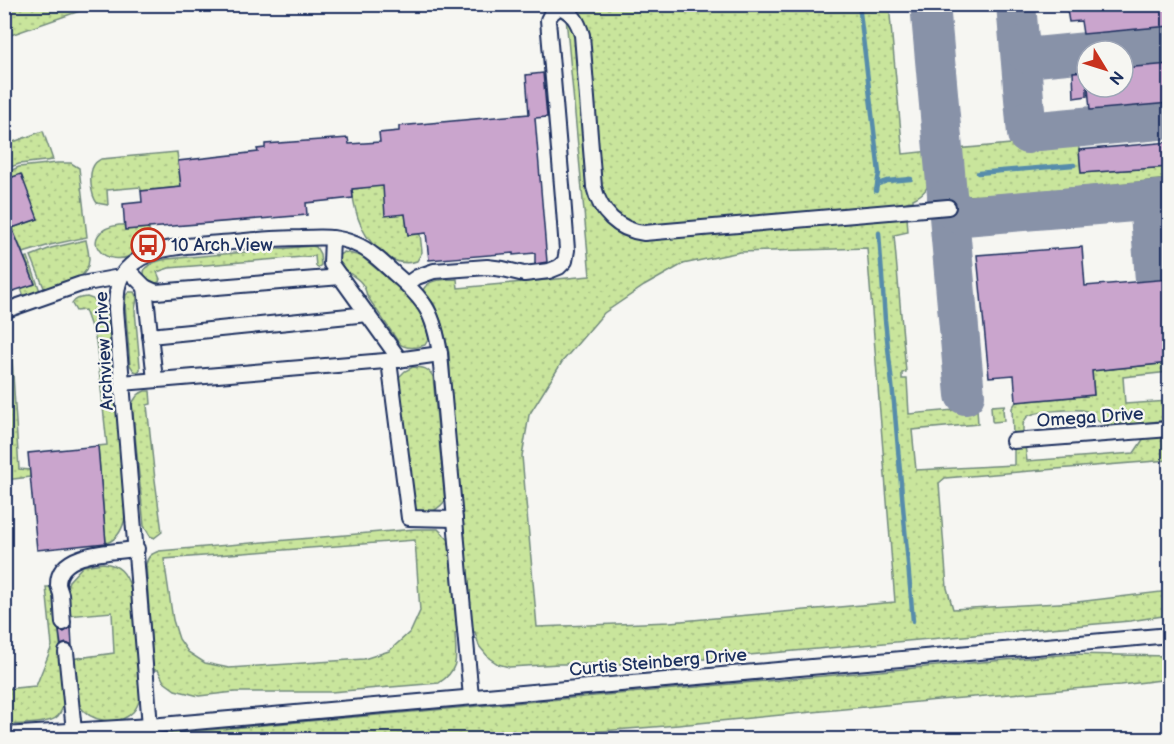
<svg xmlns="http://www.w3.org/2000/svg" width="1174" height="744" viewBox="0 0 1174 744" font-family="'Balsamiq Sans',sans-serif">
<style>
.grass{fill:url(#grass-dots);stroke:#728a7d;stroke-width:1.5;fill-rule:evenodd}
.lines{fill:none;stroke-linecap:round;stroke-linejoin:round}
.stream{stroke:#568cab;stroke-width:4.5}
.taxiway{stroke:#8892a8;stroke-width:40}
.building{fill:#caa5cd;stroke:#1b2f5e;stroke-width:1.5}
.minor-casing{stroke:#1b2f5e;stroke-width:18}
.minor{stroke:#f6f6f2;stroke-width:14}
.labels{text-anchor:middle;stroke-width:4.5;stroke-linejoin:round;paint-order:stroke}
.poi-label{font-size:18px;fill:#1b2f5e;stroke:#f6f6f2;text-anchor:start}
.street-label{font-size:18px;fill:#1b2f5e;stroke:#f6f6f2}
</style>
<defs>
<pattern id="grass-dots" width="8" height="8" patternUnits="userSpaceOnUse" patternTransform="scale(1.5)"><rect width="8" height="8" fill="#c9e59c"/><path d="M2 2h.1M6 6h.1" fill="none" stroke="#acc589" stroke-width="1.8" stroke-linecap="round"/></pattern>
</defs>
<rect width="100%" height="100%" fill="#f6f6f2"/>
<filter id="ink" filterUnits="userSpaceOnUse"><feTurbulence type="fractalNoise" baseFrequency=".0167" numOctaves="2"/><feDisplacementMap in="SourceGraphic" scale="12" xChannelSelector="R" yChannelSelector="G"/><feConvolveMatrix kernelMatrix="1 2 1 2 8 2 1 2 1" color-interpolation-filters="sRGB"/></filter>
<g filter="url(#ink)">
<g class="grass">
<polygon points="5,4 97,4 97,5 5,37"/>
<path d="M571,5h318l14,149 27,-3 2,24 -2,1c-1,12 -6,18 -17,23v2l-6,1 -1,2 -245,22h-21l-13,-4 -12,-9 -11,-15 -4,-14 -20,-169z"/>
<path d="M566,17l5,6 5,15 13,155c5,17 15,33 32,42 6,4 16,3 24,4l262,-22 1,15 -14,3 12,137 -4,1v6h5l2,35 68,-6 1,16 -66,6 4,40 98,-5v-19l11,-1 2,16 107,-8 10,-15 25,-2v24l-224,18 -6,5 8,105 6,21 124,-7 92,-11v24l-39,6 -481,43h-90l-50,3 -11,-3 -9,-6 -10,-12 -4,-14h-4l-19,-220 -3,-59 -7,-29 -8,-20 -11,-14c6,-12 21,-10 34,-11l1,9 132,-12zM867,248l28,354 -225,20 -133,5 -15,-171 7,-41 33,-53 42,-49 40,-27 39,-22 57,-12z"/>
<polygon points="43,131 53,160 19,164 5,169 5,145"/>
<polygon points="1078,138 1081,173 1169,167 1169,179 1011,194 965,196 958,172 956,149"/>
<path d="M177,152l4,35 -40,4 -1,-4 -33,3 1,15 -11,-2c-6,-8 -9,-29 -3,-38 2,-4 4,-4 7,-6z"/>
<polygon points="57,163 71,163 79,168 87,237 50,245 23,253 12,228 38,219 12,177 10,171 19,167"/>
<path d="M381,163l24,51 3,21 12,-1 2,18 -5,9c-27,9 -51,-19 -59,-43 -3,-9 -5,-19 -6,-29l10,-1z"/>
<path d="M119,225h5l1,5 24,-2c1,11 0,17 -10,24 -37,23 -64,-21 -20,-27z"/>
<path d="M86,240c1,6 3,13 3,19 0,23 -28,26 -44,31l-14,-34 20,-8z"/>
<path d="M312,246l4,1 4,7 1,11 -3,3 -2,-2 -1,-10 -146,12 -12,4 3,7 -1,3 -5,2c-11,-5 -15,-15 -1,-21 4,-2 10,-3 14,-4z"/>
<path d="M344,252l17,4 45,38 8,8 8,13 7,23 -4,7c-9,3 -19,5 -26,-2l-32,-47c-4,-22 -22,-19 -30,-37l2,-4z"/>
<polygon points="28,257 40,291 24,297 21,288 35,283 25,258"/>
<polygon points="129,292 134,292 137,298 135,310 140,366 140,370 137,372 134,371 130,365 125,304 126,295"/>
<path d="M87,297c15,5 17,7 21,22l8,69 10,127c-3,12 -7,24 -20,28l-8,-97 9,-1 -11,-104 -11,-31 -9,1 -4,-7c3,-6 9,-6 15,-7z"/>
<path d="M1107,319l4,50 58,-6v9l-46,5 2,27 44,-3v19c-21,2 -44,6 -65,4 -9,-2 -10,-10 -18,-13 -7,-3 -53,0 -59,6 -5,5 -4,11 -4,18l-10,1 -1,-28 4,-6 78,-7 -6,-74z"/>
<polygon points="4,343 12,359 19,469 30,470 30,477 5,480"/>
<path d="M413,367c9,0 16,1 20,10l12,124c-9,11 -28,21 -32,0l-14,-116v-8l6,-6z"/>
<path d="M145,391h5l1,13 -4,1 8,75 7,52 -8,6 -4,-2 -6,-10 -12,-122c4,-7 6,-11 13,-13z"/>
<polygon points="1005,405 1003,409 1004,421 993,422 992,421 991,406"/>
<path d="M415,529h23l11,11 8,93 -2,1c1,23 5,35 -16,49l-108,9h-96l-36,4 -24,-6 -11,-8 -6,-12h-5l-7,-106c2,-8 5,-10 13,-13zM415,540l5,71 -9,20 -22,20 -25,8 -135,9 -24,-5 -17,-11 -9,-13 -6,-19 -9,-61z"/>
<path d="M103,563c17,2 22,9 28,25l10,107c-2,6 -3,12 -8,17 -15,15 -43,10 -54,-7 -8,-13 -7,-32 -8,-46l43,-6 -2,-41 -45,4 -2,-24 4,-11 14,-15z"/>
<path d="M46,587h5l1,7 4,7 9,96c-1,7 -3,14 -7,19 -8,9 -41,8 -53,9l-1,-36 32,-3 16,-40z"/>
<polygon points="1072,654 1169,656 1169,679 1121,685 938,700 678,725 503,739 106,739"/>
</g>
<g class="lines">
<g class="stream">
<polyline points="859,4 879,173 876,191"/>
<polyline points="978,173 1074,165"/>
<polyline points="878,184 887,181 911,179"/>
<polyline points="879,233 885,320 894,403 913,621"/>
</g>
<g class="taxiway">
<polyline points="930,4 965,395"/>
<polyline points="1016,4 1027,134"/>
<path d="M1020,46c5,6 9,9 16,11l51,-5"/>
<polyline points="1102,51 1170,45"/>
<polyline points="1026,121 1033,130 1039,131 1170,119"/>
<polyline points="947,200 954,210 964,216 1170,199"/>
<polyline points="1149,201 1155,280"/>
</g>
</g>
<g class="building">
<polygon points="1066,4 1170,4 1170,26 1083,34 1081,21 1069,22"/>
<polygon points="1170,64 1170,103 1090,110 1088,87 1123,87 1123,68"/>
<polygon points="1087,71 1087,96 1074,98 1073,72"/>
<polygon points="543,73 547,117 535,118 547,262 535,264 535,253 513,255 513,253 429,260 426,233 408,235 405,214 385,216 383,186 352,189 353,198 306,203 307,215 125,230 123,204 142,202 141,191 181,187 178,161 258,152 257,149 265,148 265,144 348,138 349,144 380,142 379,133 399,131 399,126 529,114 526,75"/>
<polygon points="1170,142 1170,167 1081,173 1079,150"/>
<polygon points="21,174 38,219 12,228 35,284 4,294 4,180"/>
<polygon points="1082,247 1085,286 1170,279 1170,363 1092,371 1094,395 1016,402 1014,375 989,377 977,255"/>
<polygon points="98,446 106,543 37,550 28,453"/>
<polygon points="71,627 72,646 66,643 61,645 59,631 64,632"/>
</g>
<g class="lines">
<g class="minor-casing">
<g id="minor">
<polyline points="332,238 331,264 400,360"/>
<polyline points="127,269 145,287 156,292 341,277"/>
<path d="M407,284l10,-7 17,-6 53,-4 16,2 21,5 25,-3 10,-4 6,-6 2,-11 -4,-53 -15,-177 3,-6 8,-7c14,5 19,15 23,28l12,152c6,25 24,43 50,46l304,-26"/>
<polyline points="145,287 155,380"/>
<polyline points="4,311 81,284 120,277"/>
<polyline points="150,336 368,314"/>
<polyline points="389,361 409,518 455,519"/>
<polyline points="122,383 397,360 440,354"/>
<polyline points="1013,441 1170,429"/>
<path d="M63,623c-1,-10 -1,-19 -2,-29 -1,-3 -2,-6 -3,-9 -1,-34 55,-33 79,-36"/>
<polyline points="66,652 74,731"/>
<path d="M150,726l-34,-417c1,-14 0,-28 10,-39 22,-25 63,-24 94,-27 27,-2 54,-5 81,-5 18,-1 37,-2 54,6 15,6 28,19 40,30 31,27 39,40 45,80l31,343"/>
<polyline points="4,735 150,726 1170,635"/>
</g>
</g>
<use href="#minor" class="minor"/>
</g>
</g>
<defs>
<g id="bus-ring" transform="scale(1.725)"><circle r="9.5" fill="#f6f6f2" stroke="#c8321e" stroke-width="1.5"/><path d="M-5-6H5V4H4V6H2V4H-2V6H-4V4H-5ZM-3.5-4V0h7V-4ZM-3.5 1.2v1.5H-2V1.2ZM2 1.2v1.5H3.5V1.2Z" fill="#c8321e"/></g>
</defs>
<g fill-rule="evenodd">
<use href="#bus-ring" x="148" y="245"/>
</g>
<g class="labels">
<g class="poi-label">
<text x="171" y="251">10 Arch View</text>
</g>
<g class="street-label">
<text transform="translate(104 351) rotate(-93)" y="6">Archview Drive</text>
<text transform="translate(1090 417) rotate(-4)" y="6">Omega Drive</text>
<text transform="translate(658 662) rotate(-5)" y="6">Curtis Steinberg Drive</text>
</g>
</g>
<rect width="1174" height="744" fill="none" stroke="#f6f6f2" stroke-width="24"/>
<rect x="12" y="12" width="1150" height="720" fill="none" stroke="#1b2f5e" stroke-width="2" filter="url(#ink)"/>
<g transform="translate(1105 69) rotate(128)"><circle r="28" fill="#f6f6f2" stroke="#9ea6b7" stroke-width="1.5"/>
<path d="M0-4.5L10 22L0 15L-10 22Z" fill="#c8321e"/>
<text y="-9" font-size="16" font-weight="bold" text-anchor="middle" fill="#1b2f5e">N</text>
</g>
</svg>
